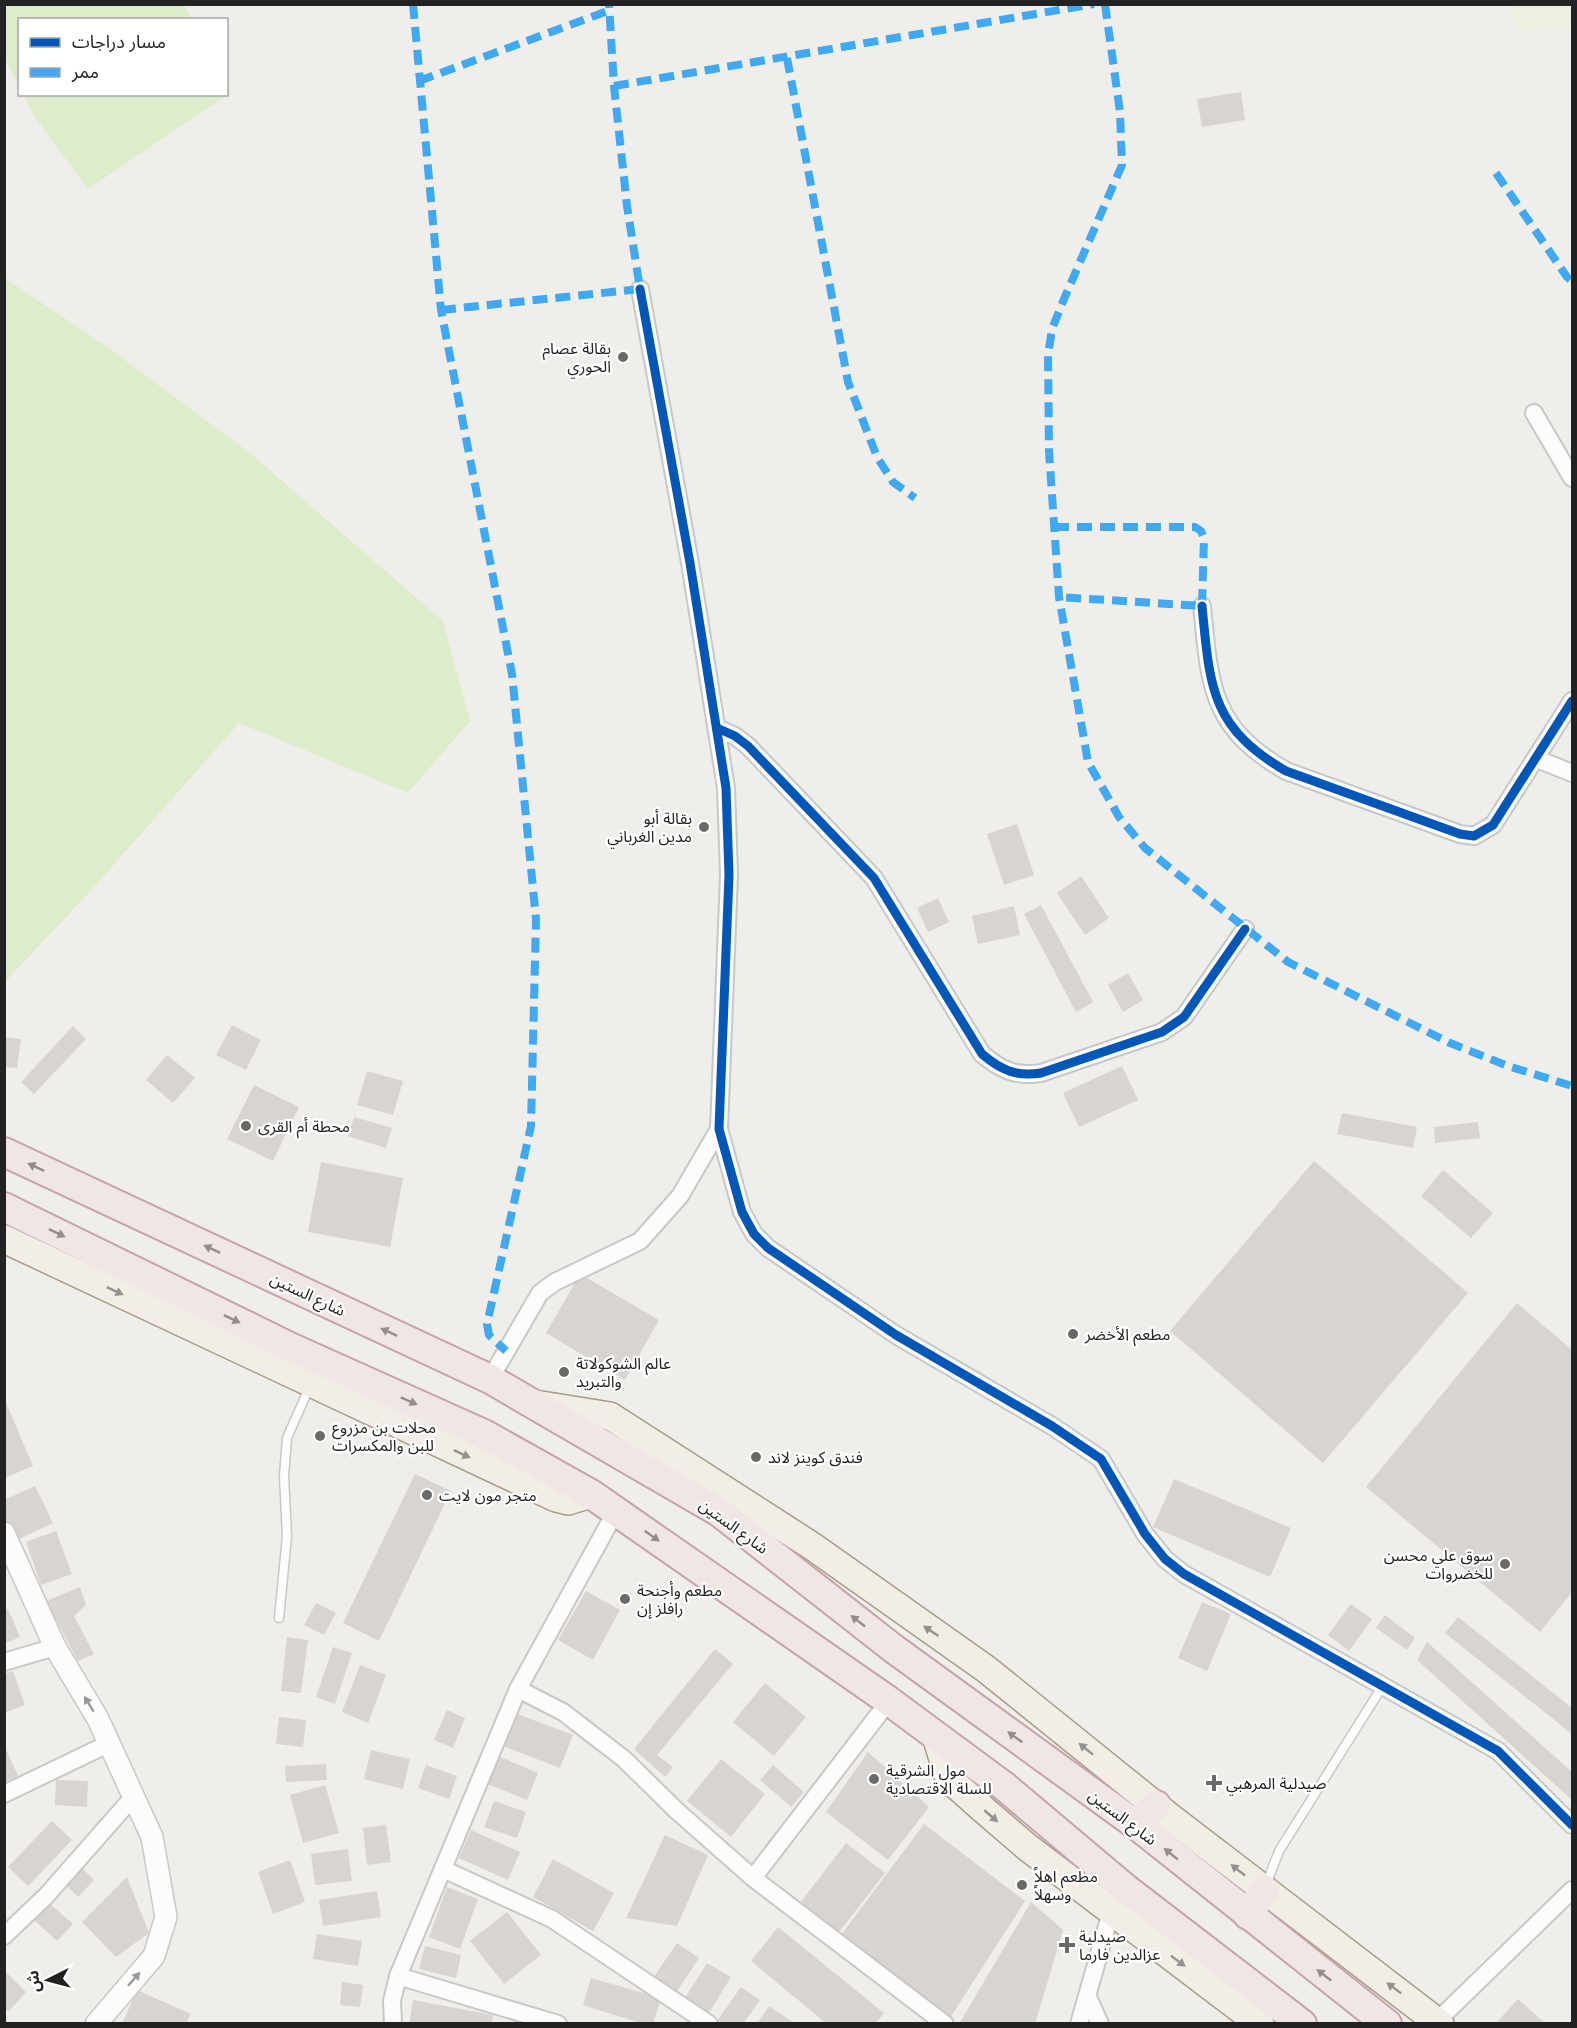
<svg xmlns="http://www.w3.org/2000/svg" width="1577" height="2028" viewBox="0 0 1577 2028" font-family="Mulish,'Noto Sans Arabic',sans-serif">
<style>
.farmland{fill:#efefdf}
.grass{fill:#ddeccb}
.building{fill:#d7d4d2}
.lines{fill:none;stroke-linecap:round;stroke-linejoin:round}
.service-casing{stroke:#c9c8c7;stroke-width:11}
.minor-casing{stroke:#c9c8c7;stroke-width:20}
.tertiary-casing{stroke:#c9c8c7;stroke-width:24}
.primary-casing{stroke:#a79c86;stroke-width:30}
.trunk-casing{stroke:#c5a2ac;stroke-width:32}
.service{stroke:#fdfcfc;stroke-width:8}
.minor{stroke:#fdfcfc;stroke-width:16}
.tertiary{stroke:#fdfcfc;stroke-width:21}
.primary{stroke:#f3ede7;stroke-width:27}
.trunk{stroke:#f0e6e4;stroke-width:28}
.quiet{stroke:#3fa9f5;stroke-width:8;stroke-dasharray:15 8;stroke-linecap:butt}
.cycleway-casing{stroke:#fff;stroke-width:13}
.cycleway{stroke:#0057b8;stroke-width:9}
.oneway{fill:#938e8d}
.oneway2{fill:#95928e}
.oneway3{fill:#9a9a9a}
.poi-dot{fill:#6a6968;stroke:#fff;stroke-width:2}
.labels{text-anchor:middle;stroke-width:4.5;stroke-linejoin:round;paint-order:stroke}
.poi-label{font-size:16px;fill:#222;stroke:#fff;text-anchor:start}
.street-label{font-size:16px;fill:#222;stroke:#fff}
</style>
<rect width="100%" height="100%" fill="#f0eeeb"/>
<polygon class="farmland" points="1510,5 1572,5 1572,28 1516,30"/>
<g class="grass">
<polygon points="5,4 184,5 192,19 20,20 19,88 5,58"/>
<polygon points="227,86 230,93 88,189 33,115 23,95 226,94"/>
<polygon points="5,278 106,346 250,453 443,621 470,721 408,793 239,723 96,885 5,982"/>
</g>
<g class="building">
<polygon points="1241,92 1245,120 1202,127 1197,99"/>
<polygon points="1017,824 1034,875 1004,885 987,834"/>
<polygon points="1081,876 1109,918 1085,935 1057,893"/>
<polygon points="938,898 949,922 928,932 917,908"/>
<polygon points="1041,905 1093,1002 1076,1012 1024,914"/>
<polygon points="1014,906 1020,935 978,944 972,916"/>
<polygon points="1128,973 1143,1000 1123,1012 1108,985"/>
<polygon points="232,1025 261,1040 246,1070 216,1055"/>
<polygon points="73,1026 86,1039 34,1094 21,1082"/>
<polygon points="4,1037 21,1039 17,1068 4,1067"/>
<polygon points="167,1055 195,1078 173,1103 146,1080"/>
<polygon points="1122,1066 1138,1100 1079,1127 1063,1093"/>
<polygon points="367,1071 403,1081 393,1115 357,1105"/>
<polygon points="254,1085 299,1107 273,1161 227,1139"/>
<polygon points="1342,1113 1417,1127 1413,1148 1337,1134"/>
<polygon points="354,1117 392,1128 386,1148 348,1136"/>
<polygon points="1478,1122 1480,1138 1435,1143 1434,1127"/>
<polygon points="1314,1161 1468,1293 1323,1463 1170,1331"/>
<polygon points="321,1162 403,1178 390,1247 308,1232"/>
<polygon points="1443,1170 1493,1213 1471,1238 1421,1196"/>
<polygon points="580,1274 659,1320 625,1380 546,1333"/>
<polygon points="1517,1303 1572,1350 1572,1592 1540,1632 1366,1487"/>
<polygon points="4,1398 33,1466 4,1478"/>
<polygon points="415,1474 451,1491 379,1641 343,1623"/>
<polygon points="1174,1479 1291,1528 1270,1577 1153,1527"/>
<polygon points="35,1486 53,1523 15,1541 4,1520 4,1500"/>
<polygon points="56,1531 72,1574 41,1585 26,1542"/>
<polygon points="80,1587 86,1605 74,1616 94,1654 78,1661 46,1601"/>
<polygon points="586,1591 620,1610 593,1660 558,1640"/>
<polygon points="1202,1602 1231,1614 1207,1671 1178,1658"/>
<polygon points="316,1603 336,1613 324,1635 304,1625"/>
<polygon points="1351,1604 1372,1619 1349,1651 1328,1635"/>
<polygon points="8,1609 20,1637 4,1644 4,1610"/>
<polygon points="1385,1615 1415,1638 1407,1650 1376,1628"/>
<polygon points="1458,1617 1572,1708 1572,1734 1445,1633"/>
<polygon points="287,1637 308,1640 301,1693 281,1691"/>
<polygon points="1427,1642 1572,1772 1572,1800 1417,1660"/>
<polygon points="333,1647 352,1653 335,1704 316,1697"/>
<polygon points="715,1649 733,1664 657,1755 673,1767 665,1777 634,1749"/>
<polygon points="360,1665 386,1675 368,1723 342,1712"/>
<polygon points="13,1671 25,1705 4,1713 4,1674"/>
<polygon points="765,1683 806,1717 774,1756 733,1722"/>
<polygon points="447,1710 465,1718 453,1748 434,1740"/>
<polygon points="515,1713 573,1735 560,1768 503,1746"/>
<polygon points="279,1717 306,1720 303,1747 276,1744"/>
<polygon points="4,1745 18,1776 4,1782"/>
<polygon points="371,1750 410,1759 403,1789 364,1779"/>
<polygon points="868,1752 929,1807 888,1860 826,1812"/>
<polygon points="496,1755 538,1773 527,1800 485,1783"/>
<polygon points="721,1759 765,1794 731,1837 687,1801"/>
<polygon points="326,1764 327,1780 286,1782 285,1766"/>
<polygon points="426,1765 457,1776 449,1799 418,1788"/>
<polygon points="773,1765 804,1792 791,1807 760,1780"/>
<polygon points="56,1780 88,1781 87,1807 55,1805"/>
<polygon points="325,1785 339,1833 303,1843 290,1795"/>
<polygon points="494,1801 526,1812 517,1838 484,1827"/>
<polygon points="52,1821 72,1840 28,1886 8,1867"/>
<polygon points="924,1824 1025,1901 948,2021 841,1935"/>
<polygon points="386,1825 391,1862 367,1865 363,1828"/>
<polygon points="471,1830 520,1852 508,1880 459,1858"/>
<polygon points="665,1835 708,1855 677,1926 626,1918"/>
<polygon points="846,1843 885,1873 839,1932 801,1902"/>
<polygon points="348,1849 352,1881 315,1885 311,1854"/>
<polygon points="553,1859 614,1893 593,1931 533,1897"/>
<polygon points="290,1860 305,1902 273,1914 258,1872"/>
<polygon points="79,1865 94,1880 78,1897 63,1882"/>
<polygon points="127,1877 149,1933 116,1957 82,1922"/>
<polygon points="447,1887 478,1899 460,1949 429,1937"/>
<polygon points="377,1891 381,1917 323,1926 319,1900"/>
<polygon points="1031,1902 1063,1930 1035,2024 959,2024"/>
<polygon points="49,1903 73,1924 57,1941 34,1920"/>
<polygon points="507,1912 541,1955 504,1984 470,1941"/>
<polygon points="778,1927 884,2013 875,2024 827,2024 751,1961"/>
<polygon points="317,1934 362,1941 358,1966 313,1959"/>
<polygon points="677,1943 699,1958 674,1996 651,1981"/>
<polygon points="425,1946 461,1955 456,1978 419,1969"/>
<polygon points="707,1963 731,1977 709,2013 685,1998"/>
<polygon points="5,1971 26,1992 9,2011 5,2011"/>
<polygon points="591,1978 661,1998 653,2024 643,2024 583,2005"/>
<polygon points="342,1982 363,1985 360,2007 340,2005"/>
<polygon points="741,1987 760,2000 743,2024 720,2024 717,2021"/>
<polygon points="137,1990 191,2014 186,2024 122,2024"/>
<polygon points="1518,1999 1546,2024 1495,2024"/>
<polygon points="413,2000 493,2015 492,2024 409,2024"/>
<polygon points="769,2006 796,2024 757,2024"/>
</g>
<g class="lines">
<g class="service-casing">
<g id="service">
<polyline points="279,1618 287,1536 284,1476 287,1438 310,1386"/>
<polyline points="1266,1885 1279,1851 1382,1687"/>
</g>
</g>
<g class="minor-casing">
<g id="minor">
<polyline points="640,289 690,563 726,788 729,875 719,1129 742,1212 754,1234 768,1248 896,1335 1052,1426 1101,1459 1145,1534 1165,1559 1184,1574 1498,1751 1572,1825"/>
<polyline points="1534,413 1572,478"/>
<path d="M1202,606c8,80 8,121 84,165l174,63 14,2 19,-11 79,-124"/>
<path d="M717,728l18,8 13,10 126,132 108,176c19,16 34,23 59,19l121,-41 22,-15 61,-88"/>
<polyline points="1537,759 1572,773"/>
<polyline points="490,1379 540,1293 555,1282 640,1241 680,1196 719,1129"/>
<polyline points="4,1662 55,1647"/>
<polyline points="518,1689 563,1712 624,1759 677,1811 753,1878"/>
<polyline points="889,1701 753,1878 945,2024"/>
<polyline points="4,1794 110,1743"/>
<polyline points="443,1869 552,1919 709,2024"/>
<polyline points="4,1936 46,1896 134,1796"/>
<polyline points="398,1976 558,2024"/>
<polyline points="1088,1997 1100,2024"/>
<polyline points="1437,2021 1572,1890"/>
<polyline points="393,2024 392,2001 398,1976 518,1689 616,1511"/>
<polyline points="1079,2024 1111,1912"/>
</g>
</g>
<g class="tertiary-casing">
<polyline id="tertiary" points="4,1533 55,1647 98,1719 152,1837 166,1917 154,1956 96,2024"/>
</g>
<g class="primary-casing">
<g id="primary">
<polyline points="4,1239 556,1498 568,1501 591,1494"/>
<polyline points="535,1404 610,1416 812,1546 986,1669 1171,1818 1440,2024"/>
<polyline points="936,1736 949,1779 984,1810 1027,1847 1260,2024"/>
</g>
</g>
<g class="trunk-casing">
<g id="trunk">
<polyline points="4,1152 490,1379 719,1512 894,1649 1135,1824 1387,2024"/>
<polyline points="4,1207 290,1347 484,1434 591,1494 889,1701 1004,1786 1125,1888 1302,2024"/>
<polyline points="1135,1824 1156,1805"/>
<polyline points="1248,1915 1264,1890"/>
</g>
</g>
<use href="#service" class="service"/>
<use href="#minor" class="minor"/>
<use href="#tertiary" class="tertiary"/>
<use href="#primary" class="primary"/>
<use href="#trunk" class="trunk"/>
<g class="quiet">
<polyline points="413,4 441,310 512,674 536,919 531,1126 487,1324 489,1335 506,1351"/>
<polyline points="1105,4 1120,112 1122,165 1064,299 1052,329 1048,355 1049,451 1059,597 1088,762 1119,817 1145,848 1288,962 1450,1043 1508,1066 1572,1086"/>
<polyline points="787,58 848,382 877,457 893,482 915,498"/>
<polyline points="419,81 610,10"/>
<polyline points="614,86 1094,4"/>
<polyline points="1496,173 1567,277 1572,281"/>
<polyline points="441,310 640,289 627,206 614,86 609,4"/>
<polyline points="1054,527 1195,527 1201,531 1204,538 1202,606 1059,597"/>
</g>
<g class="cycleway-casing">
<g id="cycleway">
<polyline points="640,289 690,563 726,788 729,875 719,1129 742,1212 754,1234 768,1248 896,1335 1052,1426 1101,1459 1145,1534 1165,1559 1184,1574 1498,1751 1572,1825"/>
<path d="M1202,606c8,80 8,121 84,165l174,63 14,2 19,-11 79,-124"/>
<path d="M717,728l18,8 13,10 126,132 108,176c19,16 34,23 59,19l121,-41 22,-15 61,-88"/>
</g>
</g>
<use href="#cycleway" class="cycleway"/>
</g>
<defs><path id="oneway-solid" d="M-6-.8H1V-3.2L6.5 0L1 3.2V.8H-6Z" transform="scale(1.5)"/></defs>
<g class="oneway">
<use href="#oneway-solid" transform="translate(36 1167) rotate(-155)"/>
<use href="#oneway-solid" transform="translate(57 1233) rotate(26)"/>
<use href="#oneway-solid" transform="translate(212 1249) rotate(-155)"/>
<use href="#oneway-solid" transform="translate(232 1319) rotate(26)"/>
<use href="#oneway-solid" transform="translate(389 1332) rotate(-155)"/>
<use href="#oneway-solid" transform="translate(409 1401) rotate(24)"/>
<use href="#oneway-solid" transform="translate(652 1536) rotate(35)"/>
<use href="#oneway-solid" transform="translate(858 1621) rotate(-142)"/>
<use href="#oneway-solid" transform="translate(1015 1737) rotate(-144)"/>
<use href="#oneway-solid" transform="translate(1171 1854) rotate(-141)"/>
<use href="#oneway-solid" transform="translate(1324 1975) rotate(-142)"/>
</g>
<g class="oneway2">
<use href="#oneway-solid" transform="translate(115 1291) rotate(25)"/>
<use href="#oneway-solid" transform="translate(462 1454) rotate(25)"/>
<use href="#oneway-solid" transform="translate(931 1631) rotate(-146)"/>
<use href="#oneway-solid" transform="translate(1086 1749) rotate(-141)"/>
<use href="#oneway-solid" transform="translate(991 1816) rotate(41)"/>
<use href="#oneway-solid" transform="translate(1238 1870) rotate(-142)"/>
<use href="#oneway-solid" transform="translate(1178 1961) rotate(37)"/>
<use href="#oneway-solid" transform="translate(1394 1988) rotate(-143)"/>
</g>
<g class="oneway3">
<use href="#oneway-solid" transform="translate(89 1704) rotate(-121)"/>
<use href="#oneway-solid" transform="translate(134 1979) rotate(-49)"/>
</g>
<g class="poi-dot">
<circle cx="623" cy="357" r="6"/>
<circle cx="704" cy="827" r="6"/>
<circle cx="246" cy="1126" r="6"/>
<circle cx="1073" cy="1334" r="6"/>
<circle cx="564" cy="1372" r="6"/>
<circle cx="320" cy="1436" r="6"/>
<circle cx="756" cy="1457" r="6"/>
<circle cx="427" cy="1495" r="6"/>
<circle cx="1505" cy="1564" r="6"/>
<circle cx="625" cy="1599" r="6"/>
<circle cx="874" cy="1779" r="6"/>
<path d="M1211 1774h6v6h6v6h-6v6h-6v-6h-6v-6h6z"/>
<circle cx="1022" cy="1885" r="6"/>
<path d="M1064 1936h6v6h6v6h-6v6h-6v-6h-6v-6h6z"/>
</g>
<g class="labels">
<g class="poi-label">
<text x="611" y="354" text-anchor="end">بقالة عصام<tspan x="611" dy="18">الحوري</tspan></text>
<text x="692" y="824" text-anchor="end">بقالة أبو<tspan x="692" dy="18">مدين الغرباني</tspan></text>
<text x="258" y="1132">محطة أم القرى</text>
<text x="1085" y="1340">مطعم الأخضر</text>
<text x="576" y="1369">عالم الشوكولاتة<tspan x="576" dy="18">والتبريد</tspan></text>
<text x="332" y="1433">محلات بن مزروع<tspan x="332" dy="18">للبن والمكسرات</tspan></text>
<text x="768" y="1463">فندق كوينز لاند</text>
<text x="439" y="1501">متجر مون لايت</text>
<text x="1493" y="1561" text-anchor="end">سوق علي محسن<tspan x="1493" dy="18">للخضروات</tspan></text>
<text x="637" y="1596">مطعم وأجنحة<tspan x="637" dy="18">رافلز إن</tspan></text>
<text x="886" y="1776">مول الشرقية<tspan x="886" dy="18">للسلة الاقتصادية</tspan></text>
<text x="1226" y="1789">صيدلية المرهبي</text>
<text x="1034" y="1882">مطعم اهلاً<tspan x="1034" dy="18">وسهلاً</tspan></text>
<text x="1079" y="1942">صيدلية<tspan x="1079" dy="18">عزالدين فارما</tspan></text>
</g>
<g class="street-label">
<text transform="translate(308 1294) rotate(25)" y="6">شارع الستين</text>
<text transform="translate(734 1526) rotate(36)" y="6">شارع الستين</text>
<text transform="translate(1123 1817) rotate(37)" y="6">شارع الستين</text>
</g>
</g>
<rect width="1577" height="2028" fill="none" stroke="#222222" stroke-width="12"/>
<rect x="18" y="18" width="210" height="78" fill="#ffffff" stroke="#a7a7a7" stroke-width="1.5"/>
<rect x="30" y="38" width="30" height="9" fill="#0057b8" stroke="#a7a7a7" stroke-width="1.5"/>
<text x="72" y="48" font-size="18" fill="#222222">مسار دراجات</text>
<rect x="30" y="68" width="30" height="9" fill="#3fa9f5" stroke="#a7a7a7" stroke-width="1.5"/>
<text x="72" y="78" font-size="18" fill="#222222">ممر</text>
<g transform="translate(48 1980) rotate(264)" stroke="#ffffff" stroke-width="4.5" paint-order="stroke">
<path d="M0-4.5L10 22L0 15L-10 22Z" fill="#222222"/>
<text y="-9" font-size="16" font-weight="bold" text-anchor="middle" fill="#222222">ش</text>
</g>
</svg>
